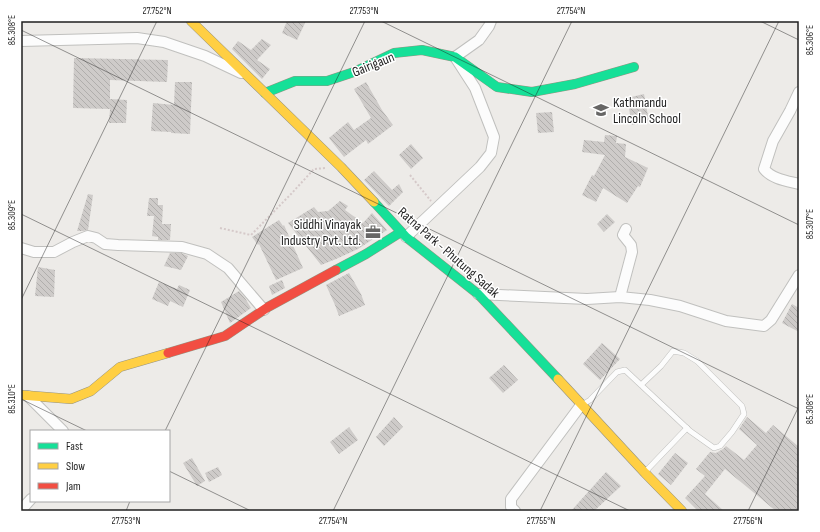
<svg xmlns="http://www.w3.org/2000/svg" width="820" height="532" viewBox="0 0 820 532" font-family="'Sofia Sans Condensed',sans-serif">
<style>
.building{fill:url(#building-back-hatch)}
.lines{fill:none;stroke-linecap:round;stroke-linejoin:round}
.lane-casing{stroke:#c0c0be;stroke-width:6}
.street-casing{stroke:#c0c0be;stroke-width:12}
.fast-casing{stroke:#969482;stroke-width:10}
.slow-casing{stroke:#969482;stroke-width:10}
.jam-casing{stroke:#969482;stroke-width:10}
.path{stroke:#d5c9c9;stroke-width:2;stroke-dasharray:2 2;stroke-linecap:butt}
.lane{stroke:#fcfcfc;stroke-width:5}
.street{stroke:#fcfcfc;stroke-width:10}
.fast{stroke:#16e098;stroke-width:9}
.slow{stroke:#ffcf43;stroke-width:9}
.jam{stroke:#f24e42;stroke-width:9}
.ticks{fill:none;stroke:#1f1f1f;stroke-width:1;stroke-opacity:0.45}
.labels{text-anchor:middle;stroke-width:3;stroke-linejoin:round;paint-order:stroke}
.street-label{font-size:14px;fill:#1f1f1f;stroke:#fff}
.poi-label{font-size:14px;fill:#1f1f1f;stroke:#fff;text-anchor:start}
.neatline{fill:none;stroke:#1f1f1f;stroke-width:1.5}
.ticks-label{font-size:10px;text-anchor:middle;fill:#1f1f1f}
</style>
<defs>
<pattern id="building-back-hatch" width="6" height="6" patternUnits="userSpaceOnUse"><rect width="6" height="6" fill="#cecbc9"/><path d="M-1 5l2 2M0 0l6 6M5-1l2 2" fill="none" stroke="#b0aeac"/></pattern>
</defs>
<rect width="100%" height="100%" fill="#edebe8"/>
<g class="building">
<polygon points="287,21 306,21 297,40 282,33"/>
<polygon points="262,39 271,45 257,60 270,69 262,79 232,49 238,41 251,50"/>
<polygon points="74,58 168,60 167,82 110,80 110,99 127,100 126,123 109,123 110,109 73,108"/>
<polygon points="175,82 192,82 190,134 171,133 171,132 151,131 153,103 174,105"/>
<polygon points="366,82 382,110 393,125 368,144 366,140 344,157 329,138 348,122 354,130 371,118 354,89"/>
<polygon points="644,94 649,121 632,125 627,98"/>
<polygon points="552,112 554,132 538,133 536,113"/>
<polygon points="605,135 617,136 616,143 626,144 625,157 648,168 640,187 638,186 627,203 603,188 596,202 582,195 592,175 594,176 605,155 582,152 584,140 604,142"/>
<polygon points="411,144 423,158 411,169 399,155"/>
<polygon points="374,171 392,190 399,184 403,192 389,206 364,180"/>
<polygon points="88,194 93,195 88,230 83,231 77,231"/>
<polygon points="149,198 158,198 158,205 163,205 162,224 171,224 170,240 158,240 158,237 152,236 154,216 147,216"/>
<polygon points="340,201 348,206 345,210 363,223 372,213 387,230 358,249 336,259 321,265 288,223 314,207 318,212 328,211"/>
<polygon points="607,214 615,222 604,232 597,224"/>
<polygon points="279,220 283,226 284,225 303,268 276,280 259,244 258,245 252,237"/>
<polygon points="170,253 181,253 188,256 181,270 164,266"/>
<polygon points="38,267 55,270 54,297 35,296"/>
<polygon points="349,273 361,294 365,305 339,316 335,305 326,285"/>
<polygon points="282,280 285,288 272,295 269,286"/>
<polygon points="159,282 177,289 179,285 190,290 183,307 170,301 168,306 152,299"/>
<polygon points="239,291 245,298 251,308 230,323 221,302"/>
<polygon points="792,304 799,308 799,332 782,323"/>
<polygon points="602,343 620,359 600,380 583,364"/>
<polygon points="504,365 518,380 503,393 489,378"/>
<polygon points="394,417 403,427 384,446 376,437"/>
<polygon points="747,417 766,433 773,425 799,447 799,511 776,511 725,469 705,494 724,511 698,511 685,498 705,476 696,469 710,452 716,453 723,449 726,446 744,460 757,445 739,429"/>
<polygon points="349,427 358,440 339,454 330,442"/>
<polygon points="675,453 688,463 671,485 658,474"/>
<polygon points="192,458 205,481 197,486 183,463"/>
<polygon points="218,467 222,475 209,482 205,473"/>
<polygon points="606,472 621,486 594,511 571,511"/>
</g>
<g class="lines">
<g class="lane-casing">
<g id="lane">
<polyline points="582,405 590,400 617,372 625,370 690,431 714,448 720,446 732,432 744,414 742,406 697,361 684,353 673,351 661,366 641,385"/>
<polyline points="645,472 687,428"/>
</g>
</g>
<g class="street-casing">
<g id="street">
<polyline points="21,41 137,38 164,42 205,56 241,73"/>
<path d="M799,92l-9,19 -17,30 -9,28c8,10 23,12 35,15"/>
<polyline points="406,237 480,167 491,153 494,137 475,88 455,57 479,40 489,26 491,21"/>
<polyline points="21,248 34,252 54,252 73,242 88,236 96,238 105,244 118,245 182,247 207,254 228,268 264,310"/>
<polyline points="478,294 587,299 620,297 650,300 680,306 726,321 764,326 771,320 799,275"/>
<polyline points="620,297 632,252 631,245 623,235 626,229"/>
<polyline points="28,396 63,431"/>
<polyline points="21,510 31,499"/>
<polyline points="515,511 511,507 511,499 581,405"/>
</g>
</g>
<g class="fast-casing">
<g id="fast">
<polyline points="265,93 295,81 327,81 354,72 394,53 422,50 455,57 497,87 532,92 575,84 634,67"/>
<polyline points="374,202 406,237 478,294 558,379"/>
<polyline points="336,270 366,254 401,232"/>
</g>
</g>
<g class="slow-casing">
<g id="slow">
<polyline points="191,21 341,167 374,202"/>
<polyline points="558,379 645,473 682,511"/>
<polyline points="21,395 71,399 91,391 120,367 168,353"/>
</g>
</g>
<g class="jam-casing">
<polyline id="jam" points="168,353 225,336 268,307 336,270"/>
</g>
<g class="path">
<polyline points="410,175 431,201"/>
<polyline points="220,228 251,235 291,194 314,169 326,168"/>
</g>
<use href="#lane" class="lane"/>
<use href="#street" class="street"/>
<use href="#fast" class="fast"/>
<use href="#slow" class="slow"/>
<use href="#jam" class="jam"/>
</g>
<path class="ticks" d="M381,21l418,204M760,21l39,19M21,30l778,379M21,214l609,297M21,300l136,-279M21,399l66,32M165,431l200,-410M169,471l82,40M126,511l4,-10M333,511l239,-490M540,511l239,-490M748,511l51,-105"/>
<defs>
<g id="school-bare" transform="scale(1.2)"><path d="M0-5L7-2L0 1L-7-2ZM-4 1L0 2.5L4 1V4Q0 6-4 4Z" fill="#676665" stroke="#fff" stroke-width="2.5" paint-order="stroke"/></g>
<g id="office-bare" transform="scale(1.2)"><path d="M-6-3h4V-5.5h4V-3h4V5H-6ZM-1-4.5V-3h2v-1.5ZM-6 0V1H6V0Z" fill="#676665" stroke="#fff" stroke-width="2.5" paint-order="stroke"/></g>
</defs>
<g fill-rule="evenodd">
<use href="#school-bare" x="601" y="110"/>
<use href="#office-bare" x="373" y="232"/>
</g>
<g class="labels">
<g class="street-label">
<text transform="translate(373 64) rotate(-22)" y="5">Gairigaun</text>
<text transform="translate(449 252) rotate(41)" y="5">Ratna Park - Phutung Sadak</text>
</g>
<g class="poi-label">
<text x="613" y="107">Kathmandu<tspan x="613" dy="16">Lincoln School</tspan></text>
<text x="361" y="229" text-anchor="end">Siddhi Vinayak<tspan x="361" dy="16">Industry Pvt. Ltd.</tspan></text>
</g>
</g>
<rect width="820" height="532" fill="none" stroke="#ffffff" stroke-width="44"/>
<rect x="30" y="430" width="140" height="72" fill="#ffffff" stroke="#a5a5a5"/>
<rect x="38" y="443" width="20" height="6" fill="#16e098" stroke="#a5a5a5"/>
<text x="66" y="450" font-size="12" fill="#1f1f1f">Fast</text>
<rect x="38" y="463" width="20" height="6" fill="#ffcf43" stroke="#a5a5a5"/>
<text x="66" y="470" font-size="12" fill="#1f1f1f">Slow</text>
<rect x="38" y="483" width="20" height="6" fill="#f24e42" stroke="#a5a5a5"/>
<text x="66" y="490" font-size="12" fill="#1f1f1f">Jam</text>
<rect x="22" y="22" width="776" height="488" class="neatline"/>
<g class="ticks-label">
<text x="157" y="14">27.752°N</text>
<text x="364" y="14">27.753°N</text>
<text x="571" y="14">27.754°N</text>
<text transform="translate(11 30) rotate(-90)" y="4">85.308°E</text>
<text transform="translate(809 40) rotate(-90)" y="4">85.306°E</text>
<text transform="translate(11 215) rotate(-90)" y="4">85.309°E</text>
<text transform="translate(809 224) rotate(-90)" y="4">85.307°E</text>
<text transform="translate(11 399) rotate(-90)" y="4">85.310°E</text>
<text transform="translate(809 409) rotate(-90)" y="4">85.308°E</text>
<text x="126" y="524">27.753°N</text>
<text x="333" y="524">27.754°N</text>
<text x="541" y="524">27.755°N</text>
<text x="748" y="524">27.756°N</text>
</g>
</svg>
